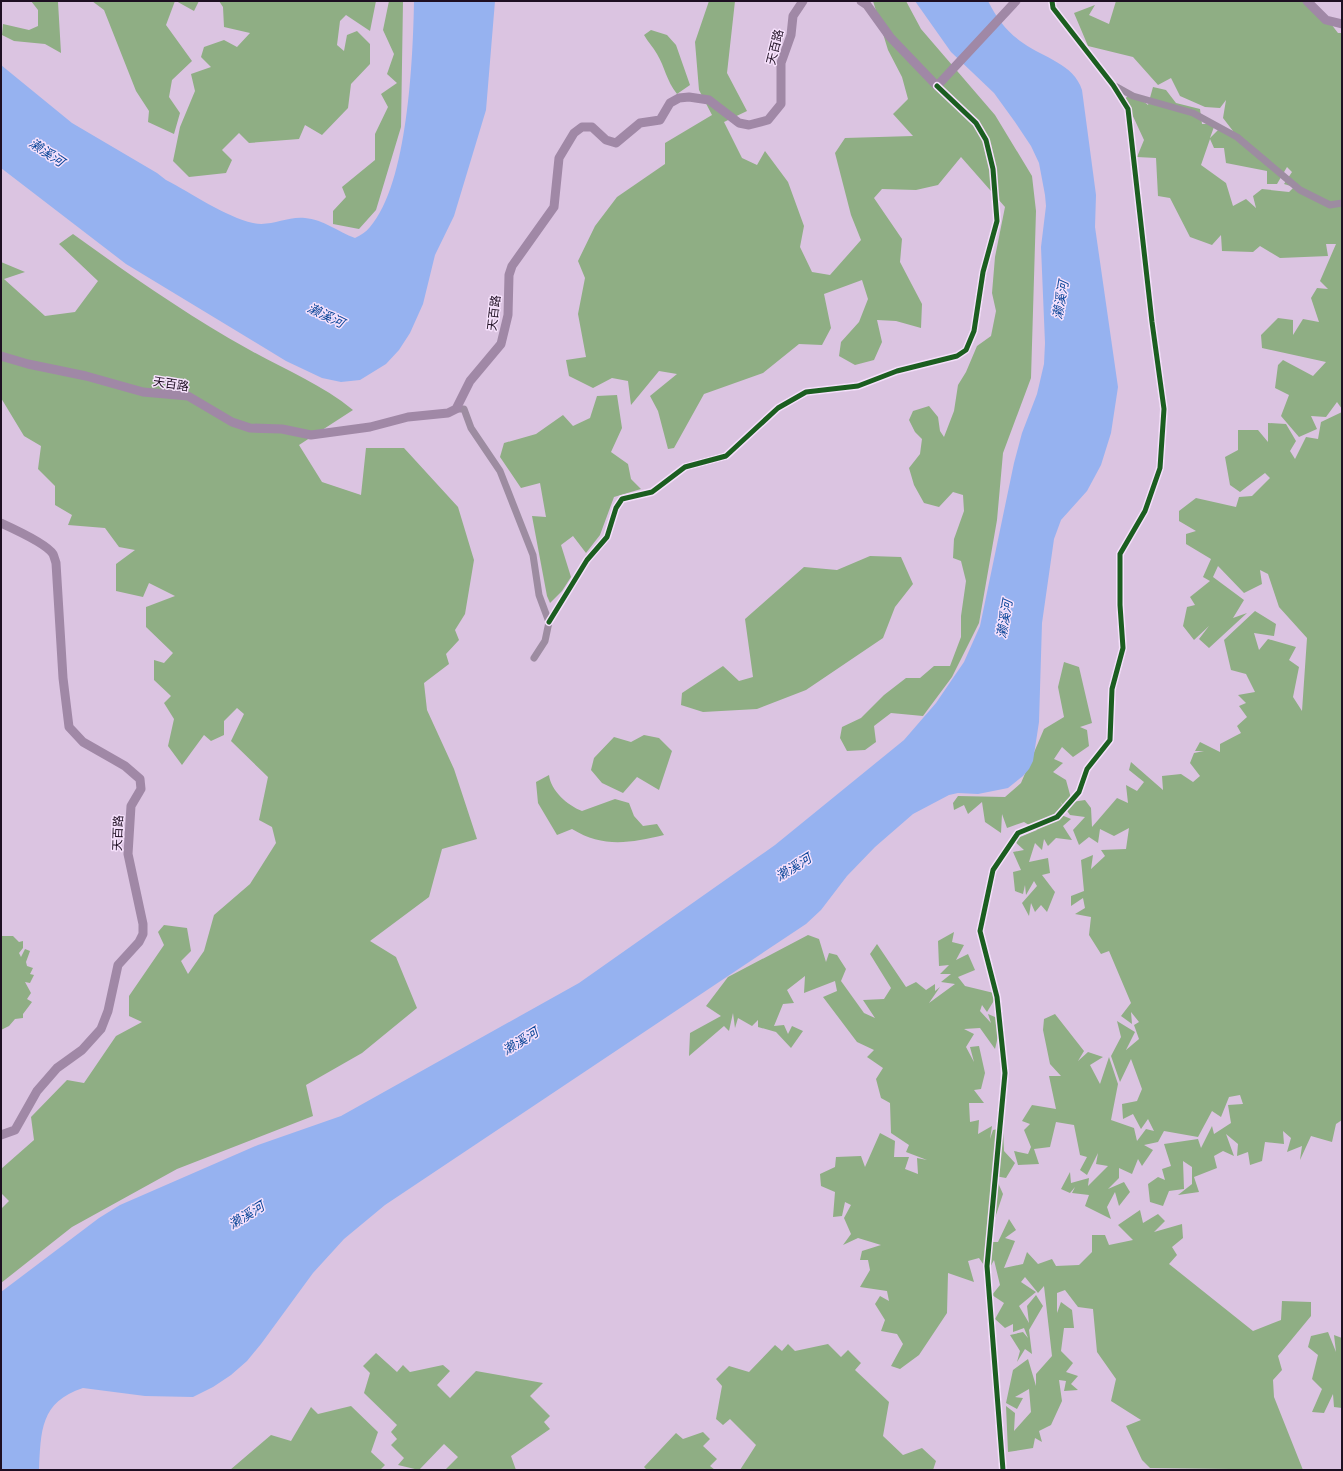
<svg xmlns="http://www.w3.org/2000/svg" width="1343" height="1471" viewBox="0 0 1343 1471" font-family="'Public Sans','Noto Sans SC',sans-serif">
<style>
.forest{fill:#8fae84;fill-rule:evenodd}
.water{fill:#96b2f0}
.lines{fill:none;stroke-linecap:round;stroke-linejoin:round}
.minor{stroke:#9d8ca1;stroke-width:7}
.major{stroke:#a088a6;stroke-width:9}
.cycleway-casing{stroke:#f6e1fc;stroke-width:8}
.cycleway{stroke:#1b5e20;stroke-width:5}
.labels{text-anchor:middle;stroke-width:3;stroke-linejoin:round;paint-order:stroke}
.street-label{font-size:12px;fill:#1e0f22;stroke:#f6e1fc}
.water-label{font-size:13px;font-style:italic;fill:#0a4699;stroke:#f6e1fc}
</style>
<rect width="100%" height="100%" fill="#dbc4e1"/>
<g class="forest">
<polygon points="31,1 61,1 58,2 61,53 45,44 14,41 2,35 3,24 29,30 38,26 38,10"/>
<polygon points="92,1 175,1 166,25 192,61 172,80 169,97 180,113 174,134 148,122 149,111 136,91 104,10"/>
<polygon points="176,1 199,1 194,11"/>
<polygon points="219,1 376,1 370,31 346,15 340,21 337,45 344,51 347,35 357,31 370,44 370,64 351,84 348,108 322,135 305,125 299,139 249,143 239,133 222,150 232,160 226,173 189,177 173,161 180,127 195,91 191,74 211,67 201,57 204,47 224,40 237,47 250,33 224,27 223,7"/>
<polygon points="389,1 403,1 401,127 376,210 359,229 333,224 333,211 346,197 342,187 375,160 375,134 388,107 381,94 397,83 387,74 394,54 383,30"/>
<polygon points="709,1 735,1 727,73 747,111 724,122 742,158 757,165 765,151 788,182 804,226 800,247 812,272 830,275 861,240 851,215 835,153 845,138 913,136 893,114 908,99 902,77 888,50 873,1 906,1 921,29 995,115 1032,176 1036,211 1031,378 1003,453 997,520 979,623 952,677 923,716 891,713 874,726 876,742 865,750 847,751 840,738 842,727 861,718 884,695 906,678 920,678 934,666 950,666 961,637 961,616 966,581 961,561 953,558 954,539 964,511 963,495 953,492 939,507 924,503 914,485 909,468 920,454 922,439 915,432 909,420 913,411 929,406 938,417 940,431 944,437 954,411 958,385 966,372 977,346 991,336 996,311 992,293 995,257 1005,207 961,157 938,185 916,190 882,189 874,198 902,239 900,262 922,304 921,328 896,321 877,320 882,342 874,360 855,365 839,356 841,342 859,322 868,299 862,280 824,294 831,328 822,345 799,344 763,373 704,394 674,448 668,449 658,411 650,396 677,374 659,371 631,405 628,381 612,378 593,388 569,376 566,360 586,357 578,314 585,278 578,261 595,226 617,197 665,164 665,143 712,115 699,90 695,42"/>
<path d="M1116,1h191l11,6 20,26h4v376l-5,-7 -11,15 -15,-1 6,13 -18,8 -18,-21 8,-21 -14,-7 3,-23 5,-5 30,16 13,-14 -64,-14 -1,-13 17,-17 15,2v15l10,-16 16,3 -8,-24 6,-10 11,1 -8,-8 16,-37h-10l2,12 -48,2 -20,-12 -7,6 -31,-1 -1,-16 -9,10 -22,-8 -20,-39 -12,-2 -2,-38 -19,-1 7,-17 -19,-41 6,-7 17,13 5,-18 13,3 10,13 24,6 2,15h13l-5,14 10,-10 13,3 -10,-13 3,-18 -6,8 -15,-1 -25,-11 -9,-18 -13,7 -25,-28 -45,-11 -14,-33 21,-8 -6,10 20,9zM1210,139l4,9h10l2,15 41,8v13h10l10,-17 5,5 -8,12 10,3 -5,5 -27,-3 -9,7 3,12 -10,-9 -13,7 -7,-23 -25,-18z"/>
<path d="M651,30l16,5 9,10 14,40 -13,9c-11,-14 -12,-27 -20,-40 -4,-7 -9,-12 -13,-19z"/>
<path d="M73,234c57,41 114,81 175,115 35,20 73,35 105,61l-54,35 23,37 39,13 5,-47h38l54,59 16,53 -9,54 -10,16 4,10 -13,14 3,10 -25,19 3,27 27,59 23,70 -35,10 -13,48 -59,44 26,16 21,51 -55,45 -56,32 7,31 -136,53 -105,58 -71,56v-74l8,-8 -8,-8v-24l33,-29 -3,-23 36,-37 17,3 32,-47 26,-14 -13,-6v-20l35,-51 -6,-13 6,-7 23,3 4,23 -10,10 7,13 16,-23 10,-36 36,-31 26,-41 -4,-16 -13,-7 9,-43 -37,-36 13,-27 -7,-6 -13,13v14l-13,6 -7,-6 -22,30 -14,-19 6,-27 -10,-16 7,-7 -17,-16v-20l10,3 9,-10 -27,-26v-20l29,-11 -26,-13 -6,14 -27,-6v-27l19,-14 -16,-3 -14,-19 -37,-3 4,-10 -17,-10v-19l-17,-17 3,-23 -17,-10 -23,-38v-136l24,10 -21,7 41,37 30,-4 23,-31 -39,-37z"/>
<polygon points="617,395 622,428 611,452 628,464 631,479 641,489 614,497 600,535 586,553 573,536 561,545 571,577 562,591 550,603 547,596 532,516 546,517 540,483 521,488 500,457 504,443 536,434 563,415 573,426 590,418 597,396"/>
<polygon points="1342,412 1342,1120 1336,1124 1332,1142 1311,1136 1300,1160 1302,1146 1287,1152 1291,1138 1283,1131 1284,1144 1265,1142 1262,1161 1250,1165 1248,1152 1237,1156 1238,1144 1226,1134 1234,1156 1223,1151 1214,1156 1217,1168 1194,1177 1199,1192 1178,1195 1192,1184 1192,1167 1183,1161 1184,1189 1169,1191 1163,1206 1150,1202 1148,1184 1158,1177 1165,1180 1162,1169 1171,1166 1164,1144 1198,1139 1201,1148 1212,1126 1214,1134 1231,1123 1228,1105 1243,1104 1240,1095 1229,1097 1221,1117 1212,1111 1198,1137 1164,1131 1158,1142 1144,1145 1153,1150 1142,1166 1138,1159 1132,1174 1119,1168 1119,1178 1108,1189 1124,1182 1130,1192 1119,1206 1115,1192 1107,1207 1111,1219 1085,1206 1089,1195 1072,1193 1075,1187 1070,1193 1061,1189 1070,1172 1071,1183 1089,1178 1088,1186 1108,1166 1096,1164 1098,1153 1087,1175 1080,1170 1087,1157 1080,1155 1074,1125 1056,1122 1050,1147 1034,1149 1039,1164 1018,1165 1014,1151 1028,1154 1031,1147 1024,1130 1030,1124 1022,1121 1032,1105 1056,1109 1049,1076 1061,1076 1050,1064 1043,1030 1044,1019 1055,1014 1084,1051 1078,1061 1088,1052 1103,1057 1090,1065 1100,1084 1109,1057 1118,1084 1111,1120 1134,1128 1137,1141 1146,1129 1154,1131 1148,1119 1141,1129 1133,1114 1123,1119 1122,1104 1137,1101 1142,1089 1131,1059 1120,1082 1111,1056 1121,1037 1117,1021 1135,1032 1126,1050 1139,1039 1134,1025 1139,1022 1131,1012 1132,1024 1121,1016 1131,1003 1109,951 1101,954 1089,935 1091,917 1075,914 1085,908 1083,898 1071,906 1071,896 1084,891 1081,860 1093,855 1091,869 1105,856 1101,850 1126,849 1129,828 1114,836 1100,829 1098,843 1089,837 1079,845 1073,830 1085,817 1070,815 1060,801 1065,810 1059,814 1071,819 1063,826 1072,840 1056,838 1048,846 1044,839 1042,850 1035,843 1029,862 1048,858 1050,873 1042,875 1055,892 1047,912 1041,905 1035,912 1031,903 1029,916 1022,903 1037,886 1034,881 1026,895 1025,885 1023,894 1015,891 1013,872 1021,870 1013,852 1024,850 1013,840 1037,830 1024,822 1007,828 1002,814 1001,833 985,822 982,802 968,814 964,805 954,810 953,803 958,796 1005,797 1021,783 1044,729 1064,717 1058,687 1064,662 1079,667 1092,723 1080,727 1087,730 1089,746 1073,757 1062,747 1054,759 1063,763 1053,772 1066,780 1072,802 1085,800 1091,808 1092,827 1117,798 1128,803 1126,785 1137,791 1144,782 1129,770 1131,762 1163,790 1162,776 1181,774 1193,782 1200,776 1190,763 1194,753 1204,751 1195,751 1200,742 1220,752 1220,744 1241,733 1237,726 1247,717 1239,706 1246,703 1238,695 1255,692 1246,674 1231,670 1224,640 1255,611 1276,624 1274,636 1254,633 1259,650 1268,639 1296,647 1289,660 1299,667 1293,697 1302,711 1307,638 1279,607 1268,574 1260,570 1262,584 1244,593 1218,566 1213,577 1244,600 1233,618 1247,613 1209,648 1199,639 1209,626 1194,640 1183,626 1187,607 1195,605 1190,597 1210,581 1203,577 1211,559 1186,544 1186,534 1196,531 1179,521 1179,511 1196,498 1236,507 1239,497 1252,496 1270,478 1265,473 1240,492 1230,485 1225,457 1238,450 1238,430 1258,430 1268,442 1268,423 1286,424 1296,441 1290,451 1295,459 1306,437 1318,439 1321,422"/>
<polygon points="870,556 901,557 913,584 895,607 883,638 806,690 757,709 703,712 681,705 682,693 723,666 739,681 753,677 745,619 804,567 837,570"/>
<polygon points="644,735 659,738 672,751 659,790 637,777 623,793 602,783 591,770 594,758 614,737 631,742"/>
<path d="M549,775c2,16 18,30 33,36l33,-12 14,4 5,13 9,10 14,-2 7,11c-34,8 -61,13 -92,-6l-15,6 -19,-32 -2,-21z"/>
<polygon points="954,932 952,942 964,945 956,960 968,954 975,970 958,977 965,986 998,994 987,1012 982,1005 980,1011 991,1023 988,1014 1002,1020 995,1049 980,1028 964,1029 974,1034 966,1047 974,1062 970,1047 979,1046 985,1073 981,1089 974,1090 984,1103 969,1103 970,1122 979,1120 978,1134 992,1126 990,1139 993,1130 1003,1128 1004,1151 1015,1163 1006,1178 995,1176 1003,1194 987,1242 998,1242 1009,1219 1016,1230 1005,1238 1015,1241 1004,1268 1023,1264 1027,1252 1038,1264 1052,1259 1056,1266 1079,1265 1092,1252 1092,1235 1105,1235 1109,1245 1133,1240 1118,1225 1140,1210 1143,1223 1158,1214 1165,1221 1154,1232 1182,1224 1183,1238 1172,1247 1177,1255 1169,1264 1253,1331 1281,1320 1282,1301 1311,1302 1311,1316 1278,1356 1282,1370 1273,1380 1274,1397 1303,1470 1150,1468 1142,1460 1126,1426 1141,1420 1111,1401 1116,1379 1097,1352 1093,1309 1078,1307 1065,1290 1057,1293 1057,1313 1061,1302 1072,1310 1074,1328 1064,1328 1061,1351 1073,1363 1066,1372 1078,1376 1071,1384 1078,1390 1064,1391 1066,1381 1059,1380 1062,1401 1051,1425 1039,1431 1042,1442 1035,1438 1033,1448 1008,1452 1006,1406 1015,1413 1014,1431 1031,1412 1029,1389 1015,1397 1023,1398 1017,1409 1006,1403 1013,1370 1028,1359 1036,1386 1036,1374 1052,1356 1044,1286 1038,1293 1025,1277 1021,1282 1036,1292 1019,1306 1029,1323 1027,1306 1036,1295 1043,1306 1029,1330 1032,1354 1025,1349 1017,1362 1020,1351 1010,1335 1023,1332 1028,1338 1024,1328 1013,1332 1013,1324 1005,1328 995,1319 1004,1303 992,1295 1000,1285 994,1260 988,1271 979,1258 968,1261 974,1282 948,1273 947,1313 919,1355 900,1369 891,1366 903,1344 897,1334 881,1331 885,1320 875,1304 880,1296 889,1301 887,1291 860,1287 870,1270 868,1260 860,1260 862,1251 881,1245 858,1238 843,1245 851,1234 844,1218 851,1205 845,1202 842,1216 833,1217 835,1192 821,1186 820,1174 835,1167 836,1157 861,1156 865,1167 880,1133 895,1141 894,1157 909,1157 905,1169 918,1174 917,1158 927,1160 906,1152 909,1145 891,1133 890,1103 881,1098 876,1079 883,1068 867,1057 874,1050 857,1042 823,997 837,991 835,981 804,993 805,976 787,990 794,1003 783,1004 774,1026 784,1025 788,1034 792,1026 803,1031 791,1048 776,1032 758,1027 758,1020 752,1026 738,1018 735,1028 733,1013 729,1031 724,1026 689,1056 690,1033 721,1016 706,1006 728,977 808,935 819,939 826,962 829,953 837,955 846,969 841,981 864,1013 875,1018 863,1000 884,999 891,988 870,954 877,944 906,987 916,982 926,990 935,984 935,991 940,987 929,1003 955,984 941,982 951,974 940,974 949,965 939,966 938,941"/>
<polygon points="1,936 13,936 19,942 23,941 23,948 19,953 21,957 25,949 30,951 26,962 27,966 33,968 30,974 34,975 30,983 25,982 31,993 27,999 32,1002 23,1014 23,1018 15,1019 9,1026 1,1030"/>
<polygon points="1328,1332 1336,1352 1334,1335 1342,1338 1342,1408 1334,1407 1333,1394 1324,1413 1312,1412 1322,1389 1312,1379 1318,1355 1308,1347 1311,1336"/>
<polygon points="788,1344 795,1351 828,1344 841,1357 848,1350 861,1363 855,1370 889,1402 883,1436 903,1455 922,1448 936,1461 933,1470 740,1470 756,1445 730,1419 723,1425 716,1419 722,1386 716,1379 729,1366 749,1372 775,1345 782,1351"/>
<polygon points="376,1353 397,1372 403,1365 410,1372 443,1365 450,1371 437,1385 450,1398 476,1371 543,1383 530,1396 550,1416 544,1422 550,1429 511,1456 516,1470 445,1470 458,1457 444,1444 419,1470 398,1465 404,1458 391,1445 397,1439 391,1432 397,1425 364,1393 370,1373 363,1366"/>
<polygon points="351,1406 378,1432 371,1452 385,1465 380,1470 230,1470 271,1435 291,1441 311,1407 318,1414"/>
<polygon points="703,1432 710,1439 703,1446 717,1459 710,1466 715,1470 647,1470 644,1467 676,1433 683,1439"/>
</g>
<g class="water">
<path d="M414,1h81l-9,109 -32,106 -19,39 -12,49 -13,29 -11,17 -13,14 -26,16 -19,2 -19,-4 -36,-17 -160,-97 -125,-96v-103l71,58 85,50 9,7c25,13 60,37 87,43 18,4 34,-7 52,-5 18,1 33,14 50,20 6,-3 11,-6 15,-11 38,-43 43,-169 44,-226z"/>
<path d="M915,1h73c9,18 19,31 35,42 21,15 51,21 59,47l14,105 -1,32 23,160 -7,46 -10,32 -14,26 -26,29 -7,19 -12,84 -3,99 -6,39 -4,8 -6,7 -15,12 -30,6 -20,-1 -9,2 -36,19 -38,33 -28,29 -26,34 -15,14 -421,281 -41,34 -31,34 -52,71 -14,17 -16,14 -18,12 -20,10 -48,-1 -62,-8c-43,14 -42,43 -44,82h-38v-178l98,-74 21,-13 138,-60 83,-29 238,-133 196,-138 129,-105 32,-37 17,-25 11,-16 16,-36 34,-163 8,-30 15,-39 7,-30 1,-21 -4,-96 5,-41 -1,-11 -6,-32 -8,-17 -16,-24 -21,-29 -43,-41z"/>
</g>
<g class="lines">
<g class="minor">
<polyline points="1115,86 1133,96 1193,113 1237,137 1300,190 1330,205 1342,203"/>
<polyline points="456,409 464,409 471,428 500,471 533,555 539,595 549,622 545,641 534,658"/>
<polyline points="549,622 587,560 607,537 616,508 622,499 652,492 685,467 726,456 778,408 806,392 858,386 897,371 957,356 966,350 974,331 983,272 997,221 993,169 986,140 976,123 937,86"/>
<polyline points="1003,1470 987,1266 1005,1073 997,997 980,931 993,870 1018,833 1057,817 1079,792 1087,769 1110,740 1112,689 1123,648 1120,605 1120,554 1145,511 1160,468 1164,409 1152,322 1128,109 1113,85 1053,8 1052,1"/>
</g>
<g class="major">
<polyline points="861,1 867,5 890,37 937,86 1016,1"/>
<polyline points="1307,1 1326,20 1342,24"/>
<polyline points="1,356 28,364 86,376 143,392 188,396 232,422 250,428 282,429 311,435 370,427 408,417 448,413 456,409 470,381 501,344 508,315 509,275 512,266 554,207 559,158 574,133 582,127 592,127 606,140 616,143 640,123 660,120 670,103 679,98 689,97 709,100 739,123 749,125 768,120 781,104 781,63 791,35 793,16 803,1"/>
<path d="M1,523c11,5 46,21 52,31 1,2 2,6 3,9l7,115 6,49 14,15 42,24 15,13 1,10 -10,17 -3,48 15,70v10l-4,8 -21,23 -10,46 -7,18 -19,21 -25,18 -20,23 -22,39 -14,5"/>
</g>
<g class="cycleway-casing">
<g id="cycleway">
<polyline points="549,622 587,560 607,537 616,508 622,499 652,492 685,467 726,456 778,408 806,392 858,386 897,371 957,356 966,350 974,331 983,272 997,221 993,169 986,140 976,123 937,86"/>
<polyline points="1003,1470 987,1266 1005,1073 997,997 980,931 993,870 1018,833 1057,817 1079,792 1087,769 1110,740 1112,689 1123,648 1120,605 1120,554 1145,511 1160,468 1164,409 1152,322 1128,109 1113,85 1053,8 1052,1"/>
</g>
</g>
<use href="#cycleway" class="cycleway"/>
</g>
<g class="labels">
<g class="street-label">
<text transform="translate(775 47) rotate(-76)" y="4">天百路</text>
<text transform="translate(494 313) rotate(-83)" y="4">天百路</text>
<text transform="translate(171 384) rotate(9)" y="4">天百路</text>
<text transform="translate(118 833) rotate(-88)" y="4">天百路</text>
</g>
<g class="water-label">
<text transform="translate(47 152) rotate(34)" y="5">濑溪河</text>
<text transform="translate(1060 300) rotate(-80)" y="5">濑溪河</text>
<text transform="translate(326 315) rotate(26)" y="5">濑溪河</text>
<text transform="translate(1004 619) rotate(-80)" y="5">濑溪河</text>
<text transform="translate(793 867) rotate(-32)" y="5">濑溪河</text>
<text transform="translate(520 1041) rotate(-32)" y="5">濑溪河</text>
<text transform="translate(246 1215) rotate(-32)" y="5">濑溪河</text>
</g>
</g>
<rect width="1343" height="1471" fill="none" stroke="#1e0f22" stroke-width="4"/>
</svg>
